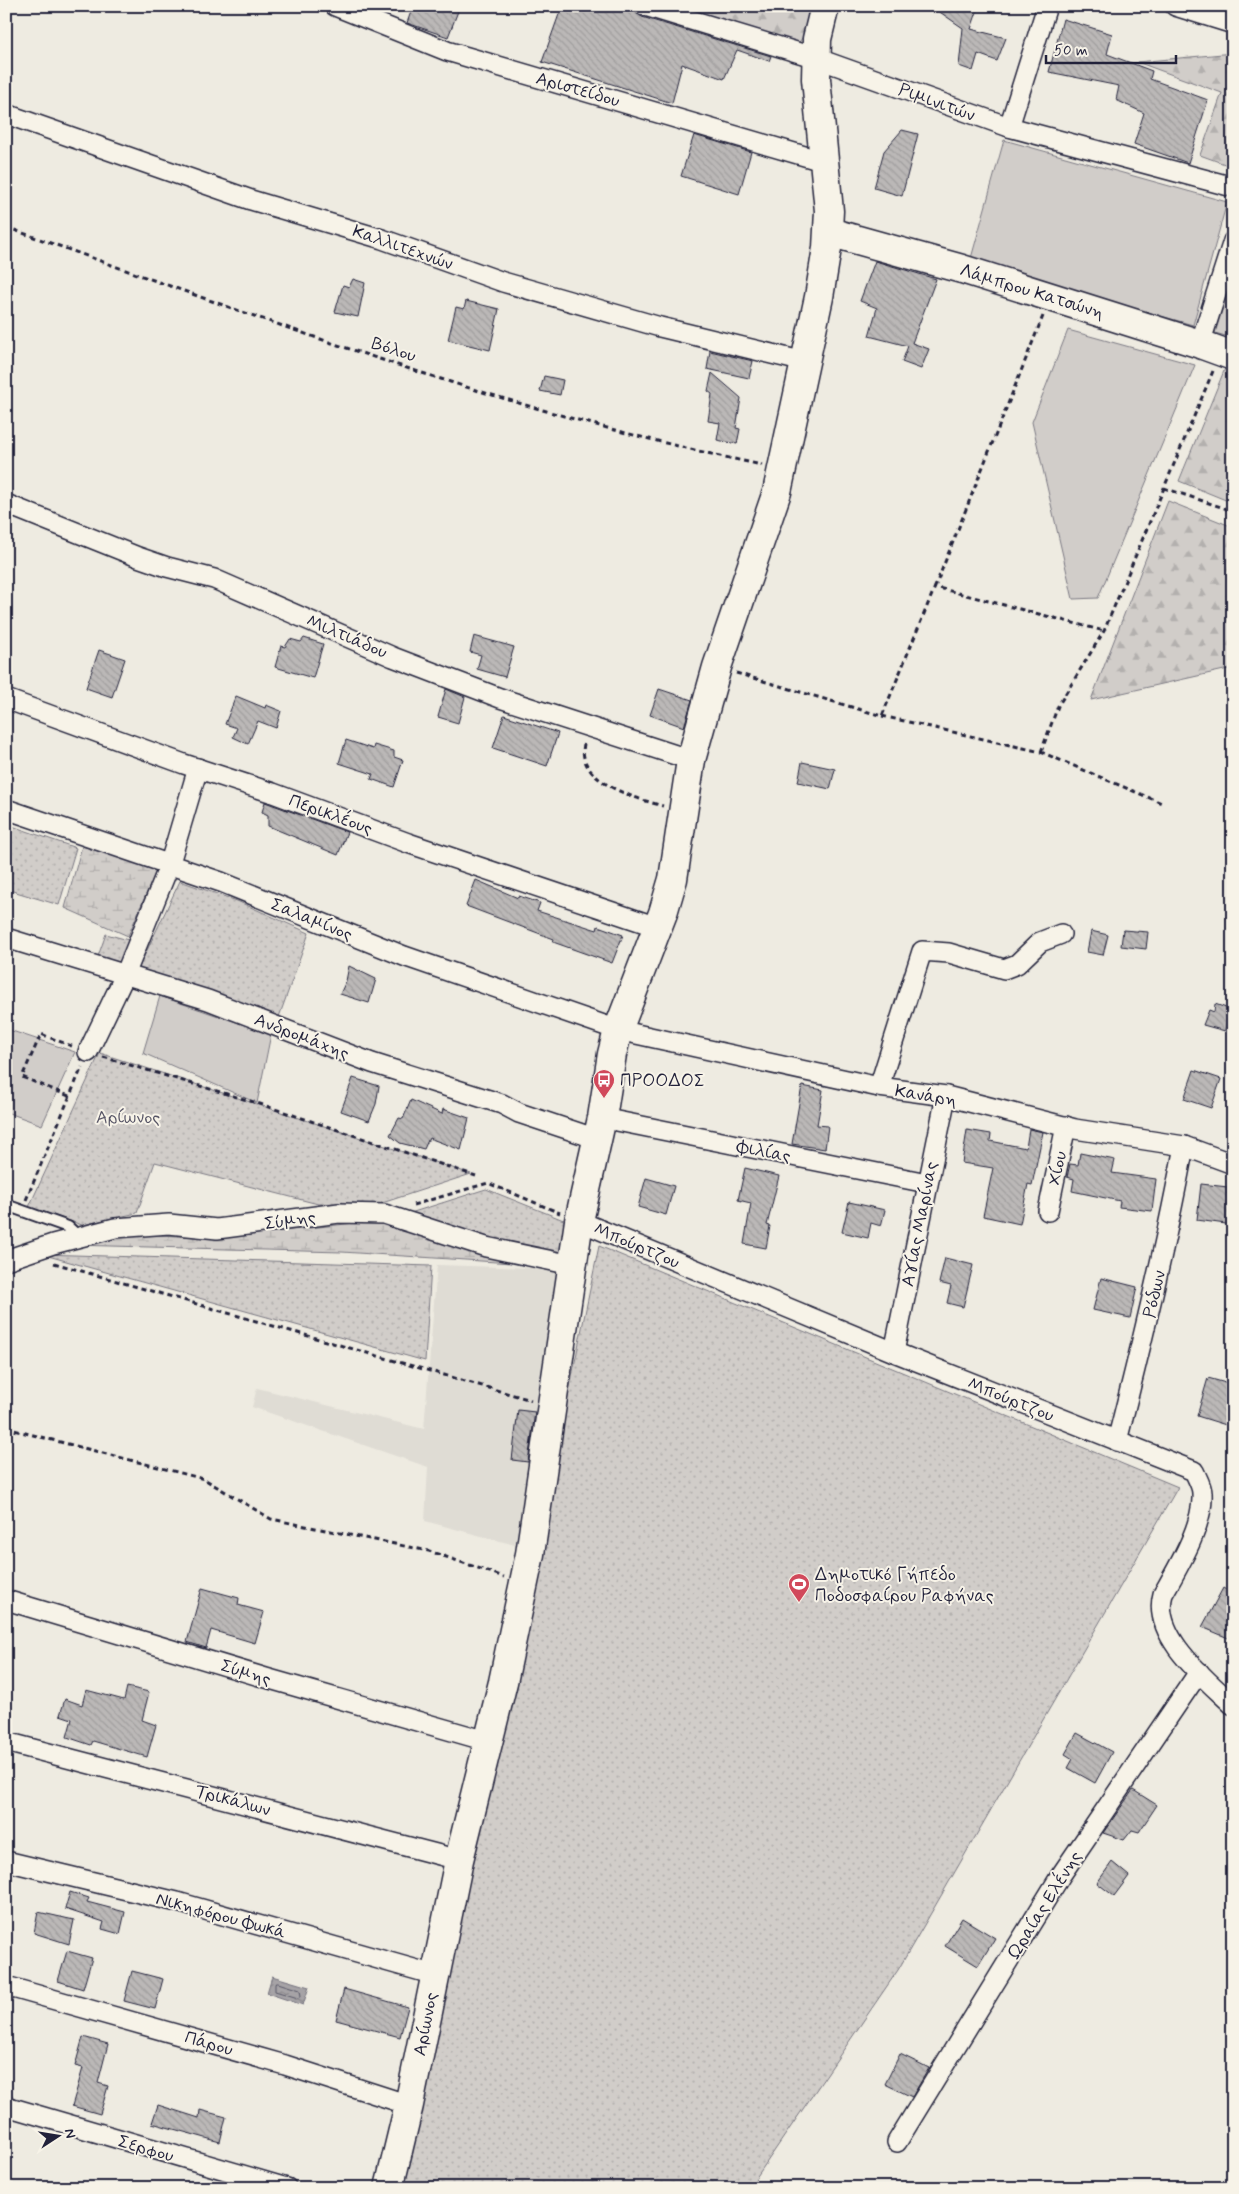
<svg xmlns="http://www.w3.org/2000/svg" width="1239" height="2194" viewBox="0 0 1239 2194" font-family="Mynerve,sans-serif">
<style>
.built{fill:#dfdcd4}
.grass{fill:#d1cdc9;stroke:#7a7882}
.forest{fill:url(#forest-firs);stroke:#7a7882}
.wetland{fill:url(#wetland-marsh);stroke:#7a7882}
.park{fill:url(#park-dots);stroke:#7a7882}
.water{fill:url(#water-ripples);stroke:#716f7b}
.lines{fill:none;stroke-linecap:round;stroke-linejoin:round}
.shore{stroke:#575666;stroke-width:1}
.building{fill:url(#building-back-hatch);stroke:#22223b}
.lane-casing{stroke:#22223b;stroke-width:14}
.street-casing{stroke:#22223b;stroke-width:22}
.secondary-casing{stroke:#22223b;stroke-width:31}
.path{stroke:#22223b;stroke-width:3;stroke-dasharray:5 4;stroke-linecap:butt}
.lane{stroke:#f7f3e8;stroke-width:10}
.street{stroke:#f7f3e8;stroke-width:19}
.secondary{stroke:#f7f3e8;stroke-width:28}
.labels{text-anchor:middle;stroke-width:4;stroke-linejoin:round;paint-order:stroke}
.street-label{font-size:18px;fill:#22223b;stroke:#f7f3e8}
.poi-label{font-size:18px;fill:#22223b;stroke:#f7f3e8;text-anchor:start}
.park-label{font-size:18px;fill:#575566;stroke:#f7f3e8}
</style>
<defs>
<pattern id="forest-firs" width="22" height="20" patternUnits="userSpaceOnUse" patternTransform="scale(1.25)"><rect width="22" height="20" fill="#d1cdc9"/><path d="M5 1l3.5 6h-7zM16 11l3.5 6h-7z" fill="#b3b0ae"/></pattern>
<pattern id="wetland-marsh" width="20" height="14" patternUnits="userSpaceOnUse" patternTransform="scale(1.25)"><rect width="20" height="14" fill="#d1cdc9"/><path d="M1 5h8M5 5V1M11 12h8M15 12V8" fill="none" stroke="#b3b0ae"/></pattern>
<pattern id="park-dots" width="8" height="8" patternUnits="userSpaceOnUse" patternTransform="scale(1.25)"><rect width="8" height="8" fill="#d1cdc9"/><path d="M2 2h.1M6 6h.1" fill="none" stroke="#b3b0ae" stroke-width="1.8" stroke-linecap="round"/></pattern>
<pattern id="water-ripples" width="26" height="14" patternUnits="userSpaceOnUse" patternTransform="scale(1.25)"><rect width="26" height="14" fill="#a6a3a6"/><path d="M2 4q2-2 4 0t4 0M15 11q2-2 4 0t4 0" fill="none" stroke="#878488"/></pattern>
<pattern id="building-back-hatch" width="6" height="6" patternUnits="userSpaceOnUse" patternTransform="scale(1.25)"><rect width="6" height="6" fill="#bbb8b7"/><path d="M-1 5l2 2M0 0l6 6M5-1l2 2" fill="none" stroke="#a09e9e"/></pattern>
</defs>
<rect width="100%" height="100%" fill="#eeebe1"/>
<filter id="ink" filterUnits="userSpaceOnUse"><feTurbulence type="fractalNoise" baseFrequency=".02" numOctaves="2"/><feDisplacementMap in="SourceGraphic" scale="10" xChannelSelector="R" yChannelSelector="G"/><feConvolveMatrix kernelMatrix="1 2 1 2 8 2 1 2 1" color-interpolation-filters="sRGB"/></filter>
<g filter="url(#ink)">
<polygon class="built" points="437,1265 561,1269 526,1548 425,1521 428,1467 252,1407 257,1388 424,1429"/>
<g class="grass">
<polygon points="1004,140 1227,202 1193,325 970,262"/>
<polygon points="1233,275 1233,338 1215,333"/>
<polygon points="1068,330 1195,365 1098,598 1073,599 1032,422"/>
<polygon points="160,996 271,1034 257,1103 143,1053"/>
<polygon points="6,1029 75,1052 42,1125 6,1112"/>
</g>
<g class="forest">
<polygon points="667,6 810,6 804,35 798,44"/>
<polygon points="1233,53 1233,167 1200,155 1222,93 1137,62"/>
<polygon points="1228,361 1233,363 1233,503 1179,481"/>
<polygon points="1168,501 1233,527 1233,668 1091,700"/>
</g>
<g class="wetland">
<polygon points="82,846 157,869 128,936 65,908"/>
<polygon points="382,1220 512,1263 342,1252 72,1245 139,1234 219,1238"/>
</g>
<g class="park">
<polygon points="6,824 76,848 59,905 6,889"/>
<polygon points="180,881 237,901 309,933 279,1017 138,969"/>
<polygon points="106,934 132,941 121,967 97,959"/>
<polygon points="100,1053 471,1174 379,1204 318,1204 155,1162 137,1213 82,1225 29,1207"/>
<polygon points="486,1189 566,1221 559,1255 478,1239 404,1215"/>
<polygon points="599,1246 1178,1487 898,1970 749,2188 404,2188"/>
<polygon points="41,1254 431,1266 425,1361"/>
</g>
<polygon class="water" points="272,1976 309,1987 303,2005 267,1993"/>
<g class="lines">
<polygon class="shore" points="278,1983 300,1990 301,1996 298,1998 275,1991 275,1984"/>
</g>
<g class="building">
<polygon points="413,6 460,6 448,37 407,23"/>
<polygon points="562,6 634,6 636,13 642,17 771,56 769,61 737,50 724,79 682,64 672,103 542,62"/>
<polygon points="931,6 979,6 971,29 1006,38 997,61 978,54 973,71 959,66 963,28"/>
<polygon points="1063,19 1112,34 1107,54 1152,71 1150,79 1208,100 1188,163 1134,144 1144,113 1116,100 1119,86 1049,72"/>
<polygon points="902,130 918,134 902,196 874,188 884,151"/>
<polygon points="694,135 751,152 739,194 681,176"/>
<polygon points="875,261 936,279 912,343 929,349 921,369 902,362 908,346 869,336 877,308 860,301"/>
<polygon points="353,279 365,283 358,317 335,312 343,285 349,287"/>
<polygon points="466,301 499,309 490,350 448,340 456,307 464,309"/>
<polygon points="710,351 753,361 749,378 707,369"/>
<polygon points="712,373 741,398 736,428 740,429 737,444 717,440 720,423 708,421 712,394 708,391"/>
<polygon points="544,376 563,380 560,395 540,391"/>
<polygon points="474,636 514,647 505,677 477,669 481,655 470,652"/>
<polygon points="304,638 323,644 313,678 275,667 281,646 285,647 290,639 301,642"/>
<polygon points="99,650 125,659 112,697 86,688"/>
<polygon points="446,689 465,697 458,723 438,717"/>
<polygon points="659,689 692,700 684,727 650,715"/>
<polygon points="236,696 265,708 266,705 281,711 276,728 258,721 248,744 233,737 237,728 225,724"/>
<polygon points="504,715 558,733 547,766 493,748"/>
<polygon points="346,740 373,749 374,745 394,751 394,757 403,760 394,787 371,779 373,774 339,763"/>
<polygon points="802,762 835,769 830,789 798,782"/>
<polygon points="265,802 347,832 338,855 268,826 268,815 262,812"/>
<polygon points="476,880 518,898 519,896 540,903 537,911 597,930 598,926 623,935 612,963 553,942 554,939 466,906"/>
<polygon points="1123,930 1148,932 1146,949 1121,946"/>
<polygon points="1091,931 1108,935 1103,955 1087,952"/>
<polygon points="349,966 376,979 369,1003 340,994 346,981"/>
<polygon points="1215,1004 1229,1009 1225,1031 1203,1025 1209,1010 1214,1012"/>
<polygon points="1194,1070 1221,1079 1211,1108 1184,1099"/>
<polygon points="353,1078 379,1086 376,1104 369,1121 341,1111"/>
<polygon points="802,1086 823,1090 817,1125 828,1126 825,1149 792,1144"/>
<polygon points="411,1100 442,1114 443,1109 469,1118 461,1150 429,1138 424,1149 400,1143 390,1135 399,1118 403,1119"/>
<polygon points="1029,1129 1043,1132 1032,1185 1028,1184 1020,1224 983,1216 993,1168 962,1163 967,1130 991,1134 990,1141 1026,1148"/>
<polygon points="1080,1153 1115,1160 1112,1173 1156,1179 1152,1211 1119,1207 1120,1201 1072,1191 1074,1179 1067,1177 1070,1164 1078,1165"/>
<polygon points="745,1168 779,1176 767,1225 770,1226 766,1248 744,1244 751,1203 738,1200"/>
<polygon points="646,1178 674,1186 666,1215 638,1207"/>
<polygon points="1201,1184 1228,1187 1227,1194 1233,1195 1233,1225 1197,1220"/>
<polygon points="849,1202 885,1210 881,1226 871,1223 868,1238 842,1232"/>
<polygon points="945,1258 973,1265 963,1307 947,1303 951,1286 939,1283"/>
<polygon points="1101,1278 1137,1287 1130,1318 1093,1310"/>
<polygon points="1208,1378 1233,1385 1233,1403 1226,1425 1197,1416"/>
<polygon points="518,1410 535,1412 528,1462 512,1460"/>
<polygon points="202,1588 239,1598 238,1605 264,1612 255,1643 211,1630 206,1648 187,1642"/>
<polygon points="1223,1588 1233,1594 1233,1640 1202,1627"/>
<polygon points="127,1687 149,1692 142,1720 156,1725 147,1757 93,1741 91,1745 67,1737 72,1719 60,1715 65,1699 82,1705 86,1690 124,1700"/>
<polygon points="1077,1733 1112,1752 1095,1783 1068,1768 1073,1759 1065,1754"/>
<polygon points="1133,1790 1157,1805 1139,1832 1132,1830 1124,1840 1103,1833"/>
<polygon points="1112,1862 1129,1876 1114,1896 1097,1883"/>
<polygon points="70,1892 89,1898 87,1902 125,1912 120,1934 102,1929 104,1922 65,1909"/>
<polygon points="38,1912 74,1920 69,1944 34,1933"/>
<polygon points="962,1918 995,1938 978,1966 945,1946"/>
<polygon points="67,1951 92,1958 83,1989 58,1981"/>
<polygon points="132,1971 163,1979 155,2009 124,2001"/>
<polygon points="344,1989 408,2007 400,2037 336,2020"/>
<polygon points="83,2037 108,2044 98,2083 108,2086 100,2114 72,2106 83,2068 75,2066"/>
<polygon points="900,2054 929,2068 912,2097 885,2084"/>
<polygon points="158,2105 199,2118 200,2110 226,2117 220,2142 152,2123"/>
</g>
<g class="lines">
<g class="lane-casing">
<polyline id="lane" points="6,1205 68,1227 79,1237"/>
</g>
<g class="street-casing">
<g id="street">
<polyline points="335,6 447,51 825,162"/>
<polyline points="645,6 816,58 1009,127 1233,187"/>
<polyline points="1175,6 1233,24"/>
<polyline points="6,114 251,200 382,239 503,282 660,327 805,362"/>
<polyline points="1009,127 1047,6"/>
<polyline points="1200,344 1233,241"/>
<polyline points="6,504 138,557 167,567 214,579 393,657 500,698 691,760"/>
<polyline points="6,699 184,764 273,793 408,843 657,927"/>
<polyline points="6,809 221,882 404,956 618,1030 879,1087 946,1096 1075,1129 1184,1146 1233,1164"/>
<polyline points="6,938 208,1000 372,1063 502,1104 519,1113 597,1139"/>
<polyline points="88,1052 125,975 169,866 198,768"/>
<polyline points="879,1087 922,951 949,953 1004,969 1017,964 1040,942 1061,934"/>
<polyline points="602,1118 927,1183"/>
<polyline points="1048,1211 1066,1126"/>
<path d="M579,1221l315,131 300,119c3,7 8,15 8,22 2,32 -24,74 -39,101 -12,42 43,85 70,111"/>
<polyline points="6,1260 53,1244 115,1228 169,1224 217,1229 339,1213 384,1214 486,1247 572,1265"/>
<polyline points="894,1352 946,1096"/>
<path d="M1117,1441c25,-98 49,-196 67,-295"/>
<polyline points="6,1600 266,1678 487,1741"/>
<polyline points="6,1742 459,1860"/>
<polyline points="6,1861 177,1902 435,1975"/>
<polyline points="6,1986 285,2065 409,2105"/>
<polyline points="6,2106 287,2188"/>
<polyline points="897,2142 1061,1875 1199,1672"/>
</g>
</g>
<g class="secondary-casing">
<g id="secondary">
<polyline points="829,232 962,269 1200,344 1233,356"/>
<polyline points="389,2188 409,2105 459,1860 503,1682 530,1554 579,1221 602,1118 612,1054 618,1030 663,913 673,879 691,760 717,667 777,492 819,297 827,248 829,211 816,79 817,39 825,6"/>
</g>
</g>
<g class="path">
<path d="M6,227c249,89 496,184 756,238"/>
<polyline points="1043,316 935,587 1104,631"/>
<polyline points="1164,488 1233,511"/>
<polyline points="736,673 882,716 935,587"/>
<polyline points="882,716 1041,752 1164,804"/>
<path d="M584,744c-8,38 51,54 79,62"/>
<polyline points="1041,752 1058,706 1104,631 1213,371"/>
<polyline points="103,1057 257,1103 476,1176"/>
<polyline points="69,1096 22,1077 41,1034 74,1047"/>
<polyline points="26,1200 82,1067"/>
<polyline points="413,1205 488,1183 560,1213"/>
<polyline points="54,1263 531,1400"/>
<polyline points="6,1428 204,1479 271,1519 429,1551 504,1577"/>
</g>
<use href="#lane" class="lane"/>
<use href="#street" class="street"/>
<use href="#secondary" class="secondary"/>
</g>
</g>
<defs>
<g id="bus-pin" transform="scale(1.125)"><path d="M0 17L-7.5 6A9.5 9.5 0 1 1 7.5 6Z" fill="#d1495b" stroke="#f7f3e8"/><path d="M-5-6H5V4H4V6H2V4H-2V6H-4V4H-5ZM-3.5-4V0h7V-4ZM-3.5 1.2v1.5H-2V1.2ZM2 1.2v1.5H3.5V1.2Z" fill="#fff"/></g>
<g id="stadium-pin" transform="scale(1.125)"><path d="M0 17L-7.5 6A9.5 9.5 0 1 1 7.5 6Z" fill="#d1495b" stroke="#f7f3e8"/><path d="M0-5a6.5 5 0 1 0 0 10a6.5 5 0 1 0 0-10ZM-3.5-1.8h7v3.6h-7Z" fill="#fff"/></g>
</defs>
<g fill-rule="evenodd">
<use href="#bus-pin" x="604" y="1080"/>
<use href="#stadium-pin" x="799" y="1584"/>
</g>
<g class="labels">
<g class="street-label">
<text transform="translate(578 89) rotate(16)" y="6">Αριστείδου</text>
<text transform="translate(937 102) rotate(20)" y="6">Ριμινιτών</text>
<text transform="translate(403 247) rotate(19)" y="6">Καλλιτεχνών</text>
<text transform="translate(1032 291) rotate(17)" y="6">Λάμπρου Κατσώνη</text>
<text transform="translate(394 349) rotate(18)" y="6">Βόλου</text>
<text transform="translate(347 636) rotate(23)" y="6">Μιλτιάδου</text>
<text transform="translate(331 814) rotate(20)" y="6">Περικλέους</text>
<text transform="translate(312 919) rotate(22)" y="6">Σαλαμίνος</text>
<text transform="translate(302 1036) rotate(21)" y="6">Ανδρομάχης</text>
<text transform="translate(926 1095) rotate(9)" y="6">Κανάρη</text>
<text transform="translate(764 1151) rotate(11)" y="6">Φιλίας</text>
<text transform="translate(1057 1168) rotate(-78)" y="6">Χίου</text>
<text transform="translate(290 1220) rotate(-8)" y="6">Σύμης</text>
<text transform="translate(919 1224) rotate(-79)" y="6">Αγίας Μαρίνας</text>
<text transform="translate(637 1245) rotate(23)" y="6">Μπούρτζου</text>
<text transform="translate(1154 1294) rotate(-77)" y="6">Ρόδων</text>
<text transform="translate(1011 1399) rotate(22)" y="6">Μπούρτζου</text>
<text transform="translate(246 1672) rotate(17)" y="6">Σύμης</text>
<text transform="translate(233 1800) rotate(15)" y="6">Τρικάλων</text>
<text transform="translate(1044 1905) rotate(-58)" y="6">Ωραίας Ελένης</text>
<text transform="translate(221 1915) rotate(15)" y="6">Νικηφόρου Φωκά</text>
<text transform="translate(425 2024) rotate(-79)" y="6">Αρίωνος</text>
<text transform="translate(209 2043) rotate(16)" y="6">Πάρου</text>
<text transform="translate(146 2148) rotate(16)" y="6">Σερφου</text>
</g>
<g class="poi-label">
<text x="620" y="1086">ΠΡΟΟΔΟΣ</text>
<text x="815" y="1580">Δημοτικό Γήπεδο<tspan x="815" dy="21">Ποδοσφαίρου Ραφήνας</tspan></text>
</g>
<g class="park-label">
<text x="128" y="1123">Αρίωνος</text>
</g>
</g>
<rect width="1239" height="2194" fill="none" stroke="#f7f3e8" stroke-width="25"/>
<rect x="12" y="12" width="1214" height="2169" fill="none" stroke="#22223b" stroke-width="2" filter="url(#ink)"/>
<g transform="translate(58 2136) rotate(78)" stroke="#f7f3e8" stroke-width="4" paint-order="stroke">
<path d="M0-4L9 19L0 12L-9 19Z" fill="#22223b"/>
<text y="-8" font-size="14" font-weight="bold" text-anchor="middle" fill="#22223b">N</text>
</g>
<path d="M1046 55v8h130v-8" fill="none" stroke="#22223b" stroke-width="2.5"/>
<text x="1054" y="55" font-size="15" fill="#22223b" stroke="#f7f3e8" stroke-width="4" paint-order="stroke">50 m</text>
</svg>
